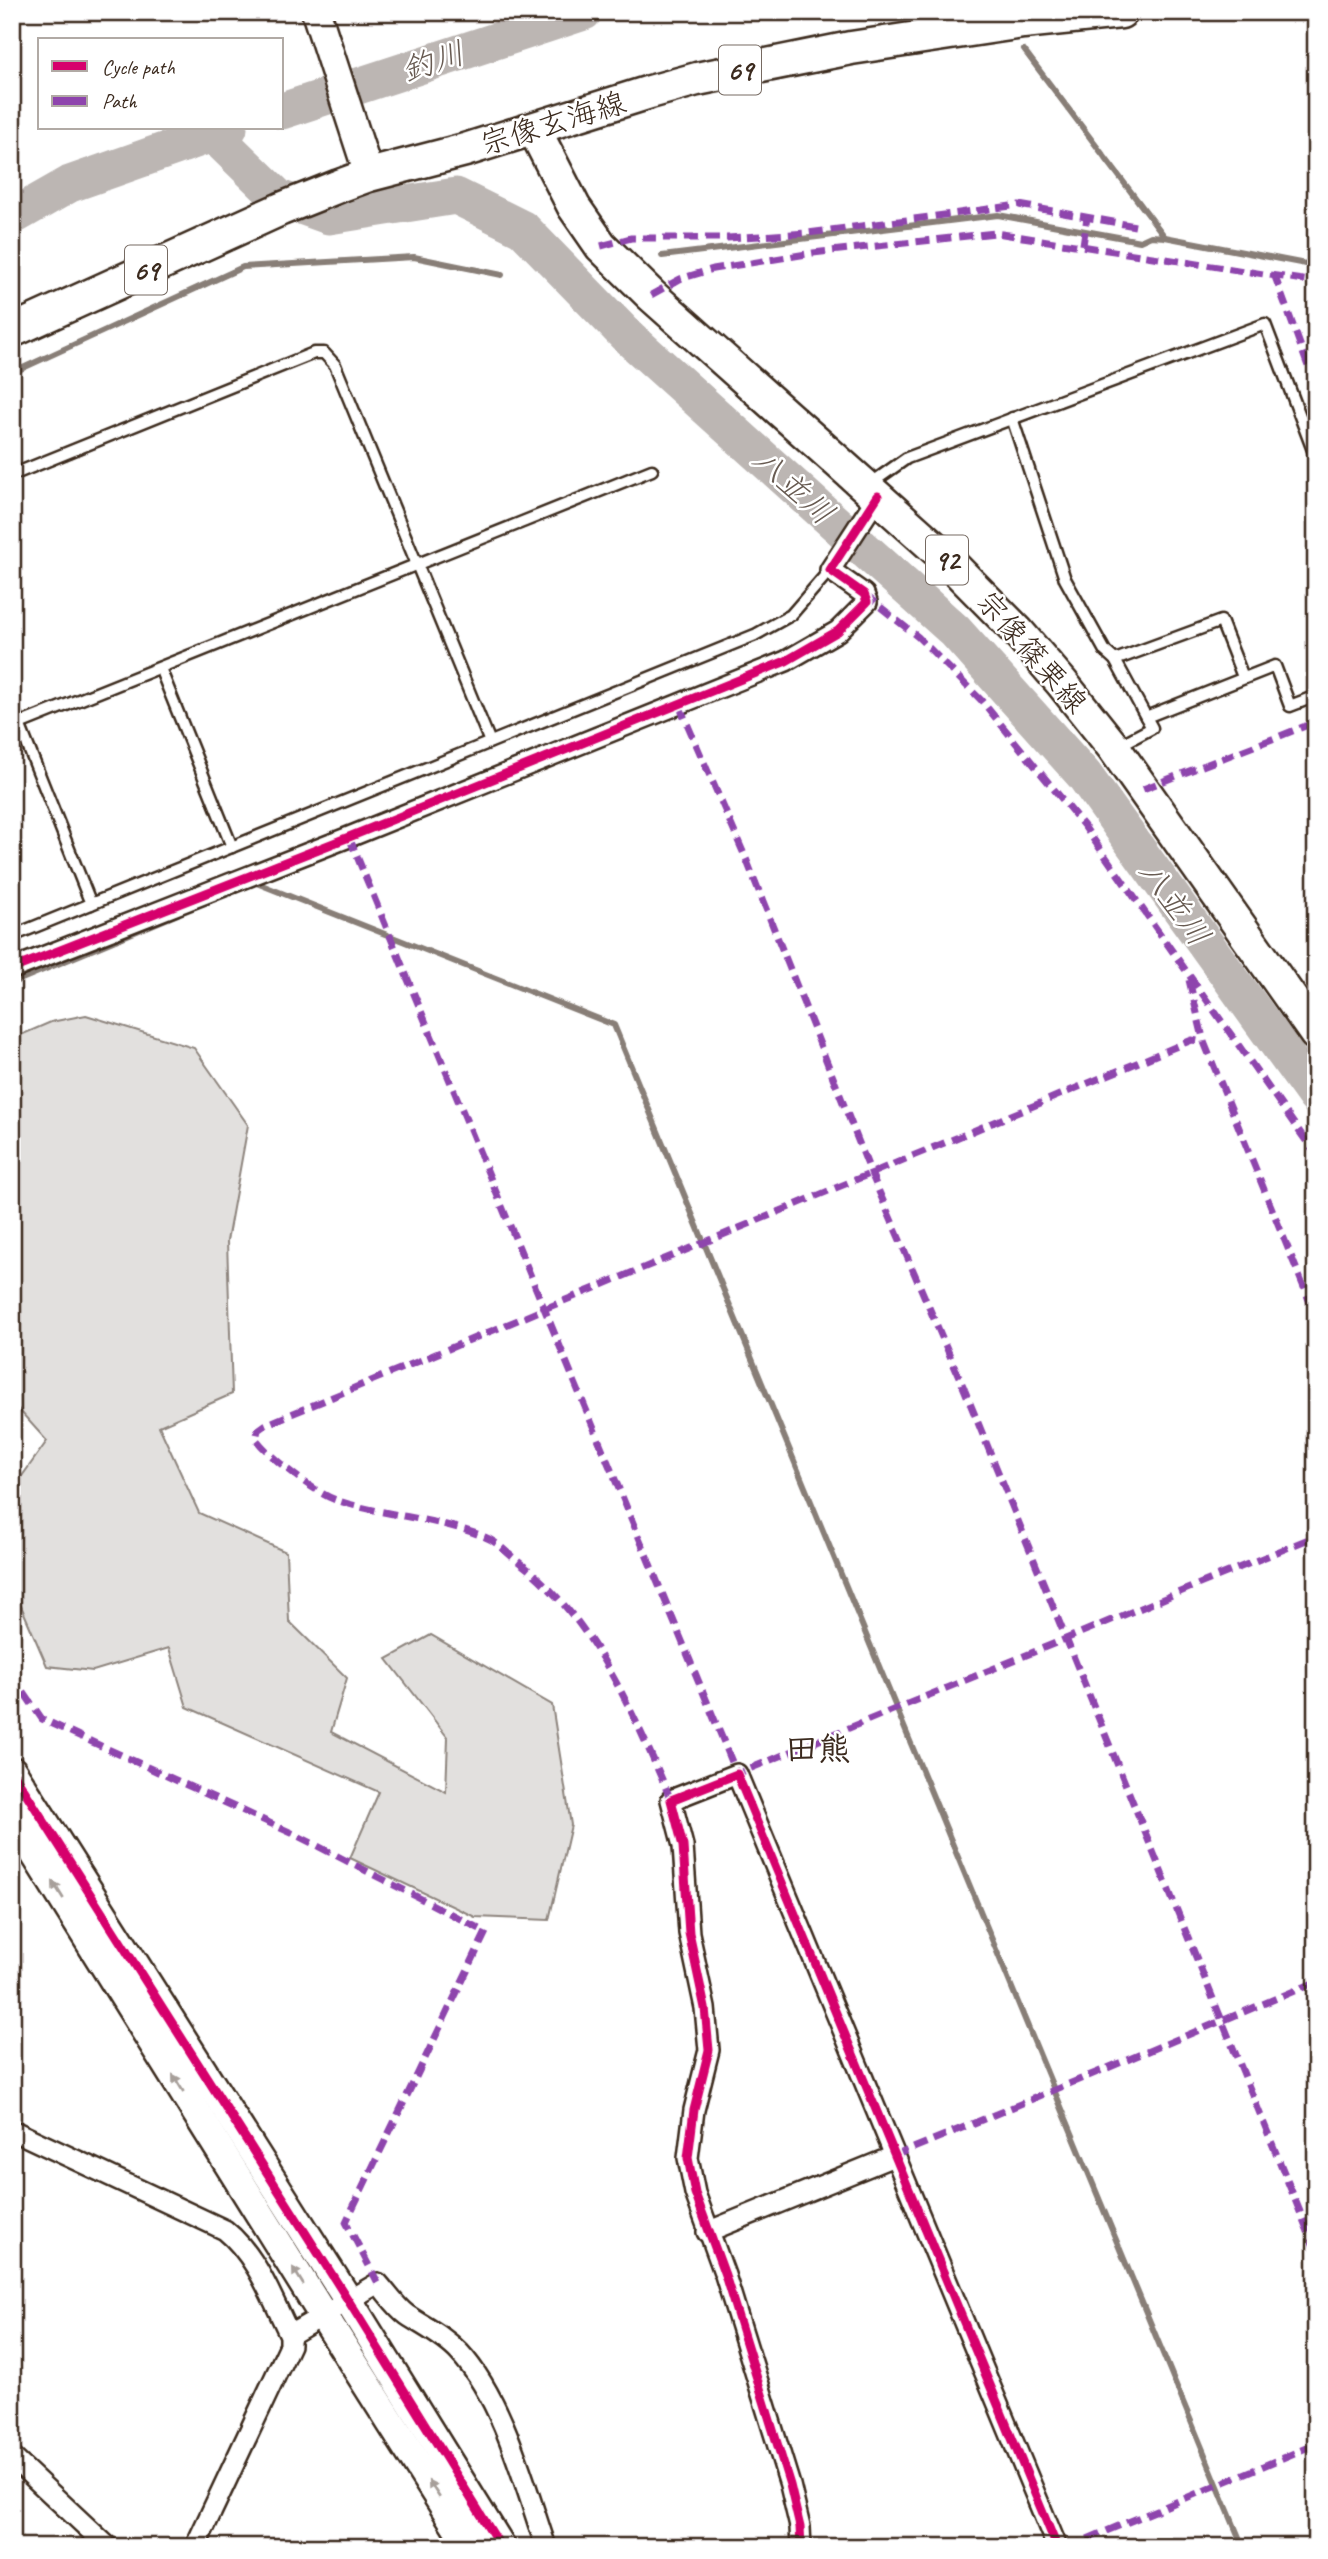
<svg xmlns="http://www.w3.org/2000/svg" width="1328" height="2559" viewBox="0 0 1328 2559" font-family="Caveat,'Klee One',sans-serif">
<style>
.green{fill:#e2e0de;stroke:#8e857e;stroke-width:2}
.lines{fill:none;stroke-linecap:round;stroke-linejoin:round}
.stream{stroke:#887e77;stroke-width:6}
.river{stroke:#bcb6b3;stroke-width:37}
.lane-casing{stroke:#3b2a1e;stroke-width:15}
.street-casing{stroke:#3b2a1e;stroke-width:24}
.secondary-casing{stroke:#3b2a1e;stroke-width:33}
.primary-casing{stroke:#3b2a1e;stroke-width:37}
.lane{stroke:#fff;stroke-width:10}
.street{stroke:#fff;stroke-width:19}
.secondary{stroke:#fff;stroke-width:28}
.primary{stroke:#fff;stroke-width:32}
.quiet{stroke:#8e44ad;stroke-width:7;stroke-dasharray:14 7;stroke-linecap:butt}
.cycleway-casing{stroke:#fff;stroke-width:13}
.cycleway{stroke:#d6006c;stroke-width:9}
.oneway{fill:#a79f9a}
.labels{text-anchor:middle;stroke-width:5;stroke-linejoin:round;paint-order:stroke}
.shield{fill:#fff;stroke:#766a62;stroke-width:2}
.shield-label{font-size:28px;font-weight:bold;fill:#3b2a1e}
.street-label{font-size:30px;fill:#3b2a1e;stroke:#fff}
.water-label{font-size:32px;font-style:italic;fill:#685b52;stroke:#fff}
.quarter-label{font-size:33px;font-weight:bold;fill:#3b2a1e;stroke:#fff}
</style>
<rect width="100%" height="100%" fill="#fff"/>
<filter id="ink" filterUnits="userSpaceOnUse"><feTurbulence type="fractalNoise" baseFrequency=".0143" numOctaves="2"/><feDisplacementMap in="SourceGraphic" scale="14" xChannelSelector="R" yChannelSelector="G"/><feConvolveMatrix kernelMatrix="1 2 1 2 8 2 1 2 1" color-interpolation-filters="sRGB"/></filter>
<g filter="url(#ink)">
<polygon class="green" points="86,1015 194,1048 248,1125 227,1241 232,1394 159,1426 199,1513 286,1552 289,1621 347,1678 331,1732 446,1792 448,1738 387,1659 431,1635 552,1705 571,1825 549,1920 475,1917 350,1858 379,1792 187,1707 169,1648 93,1671 47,1666 18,1599 12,1598 12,1490 47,1441 12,1402 12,1041 16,1037 51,1022"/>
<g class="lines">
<g class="stream">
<polyline points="1024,50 1165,237"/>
<polyline points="662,256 998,215 1140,241 1151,236 1165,237 1316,266"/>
<polyline points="12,373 243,267 414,257 502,275"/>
<polyline points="250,884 254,882 614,1025 1243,2547"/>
<polyline points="12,983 178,914"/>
</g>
<g class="river">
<polyline points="282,111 584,12"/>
<polyline points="212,133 279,198 329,216 456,196 523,229 626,335 955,631 1084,775 1316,1097"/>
<polyline points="12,217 70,184 229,128"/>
</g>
<g class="lane-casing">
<g id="lane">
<polyline points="1012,418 1065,579 1105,651 1115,660 1152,728 1118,746"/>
<polyline points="12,475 314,353 324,353 335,365 490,742"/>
<polyline points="870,484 907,458 1265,324 1316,458"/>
<polyline points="1115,660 1221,621 1243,677"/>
<polyline points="160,668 232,847"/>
<polyline points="12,706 91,904"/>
<polyline points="1146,717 1275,666 1290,706 1316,696"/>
<polyline points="19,724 652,470"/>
<polyline points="12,936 755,635 791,615 830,570"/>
</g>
</g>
<g class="street-casing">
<g id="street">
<polyline points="12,969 349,837 786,661 838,631 867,602 864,594 830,570 878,496"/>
<path d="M12,2130l213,100c32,26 47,69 65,105v10l-95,202"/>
<polyline points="707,2232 894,2156"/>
<path d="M290,2335l88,-52c9,10 18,24 29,32 18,12 37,21 52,37 44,47 66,134 87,195"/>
<polyline points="12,2457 108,2547"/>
<polyline points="801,2547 800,2527 790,2485 725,2275 695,2193 688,2158 694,2110 709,2050 705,2008 689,1933 683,1846 671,1800 737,1774 1057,2547"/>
</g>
</g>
<g class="secondary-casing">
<g id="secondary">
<polyline points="316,12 369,175"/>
<polyline points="12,1771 348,2300 501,2547"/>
<polyline points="12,1817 323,2315 470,2547"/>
</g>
</g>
<g class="primary-casing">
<g id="primary">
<polyline points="534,129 574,207 601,246 651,295 938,551 1018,632 1062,683 1114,748 1316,1034"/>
<polyline points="12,331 281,209 339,186 369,175 465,150 650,92 697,79 851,48 1023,22 1121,12"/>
</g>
</g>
<use href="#lane" class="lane"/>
<use href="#street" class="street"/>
<use href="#secondary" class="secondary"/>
<use href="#primary" class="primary"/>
<g class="quiet">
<polyline points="1083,245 1087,217"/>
<polyline points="601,246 631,238 727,238 808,233 1019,205 1141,227"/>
<polyline points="1274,274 1316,388"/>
<polyline points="651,295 680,279 713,269 813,253 996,233 1316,282"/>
<polyline points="864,594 918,637 981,700 1084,826 1316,1155"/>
<polyline points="679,705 747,861 871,1173 963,1386 1316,2251"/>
<polyline points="1143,789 1316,722"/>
<polyline points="349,837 737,1774 1316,1536"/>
<polyline points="1189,980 1204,1042"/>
<polyline points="12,1675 42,1719 296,1835 486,1932 346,2222 378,2283"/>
<path d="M671,1800c-38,-87 -77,-183 -156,-241 -9,-7 -19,-18 -30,-22 -47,-19 -101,-21 -149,-37 -21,-7 -67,-43 -80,-61l2,-9 7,-5 927,-385 12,2 112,275"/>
<polyline points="894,2156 1316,1982"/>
<polyline points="1068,2547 1316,2444"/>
</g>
<g class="cycleway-casing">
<g id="cycleway">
<polyline points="12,969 349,837 786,661 838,631 867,602 864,594 830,570 878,496"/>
<polyline points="12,1771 348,2300 501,2547"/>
<polyline points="801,2547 800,2527 790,2485 725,2275 695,2193 688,2158 694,2110 709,2050 705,2008 689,1933 683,1846 671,1800 737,1774 1057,2547"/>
</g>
</g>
<use href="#cycleway" class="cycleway"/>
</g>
<defs><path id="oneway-solid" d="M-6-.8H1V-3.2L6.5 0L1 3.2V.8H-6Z" transform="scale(1.75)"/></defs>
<g class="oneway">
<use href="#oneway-solid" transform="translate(58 1890) rotate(-122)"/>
<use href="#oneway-solid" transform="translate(178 2083) rotate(-122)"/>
<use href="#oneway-solid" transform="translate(298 2276) rotate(-122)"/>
<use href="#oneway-solid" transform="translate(434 2489) rotate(-123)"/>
</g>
</g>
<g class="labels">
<g class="shield">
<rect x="719" y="45.5" width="42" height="49" rx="5"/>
<rect x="125" y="245.5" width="42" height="49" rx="5"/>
<rect x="926" y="535.5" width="42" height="49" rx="5"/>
</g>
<g class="shield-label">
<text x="740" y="80">69</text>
<text x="146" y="280">69</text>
<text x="947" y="570">92</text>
</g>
<g class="street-label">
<text transform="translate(553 123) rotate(-17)" y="10">宗像玄海線</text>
<text transform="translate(1032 652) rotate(49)" y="10">宗像篠栗線</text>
</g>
<g class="water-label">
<text transform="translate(433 61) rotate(-18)" y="11">釣川</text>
<text transform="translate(794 486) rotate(42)" y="11">八並川</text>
<text transform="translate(1175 903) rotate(54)" y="11">八並川</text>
</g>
<g class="quarter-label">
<text x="818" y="1760">田熊</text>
</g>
</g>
<rect width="1328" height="2559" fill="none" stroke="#fff" stroke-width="42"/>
<rect x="21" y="21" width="1286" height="2517" fill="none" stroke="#3b2a1e" stroke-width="2.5" filter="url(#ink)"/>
<rect x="38" y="38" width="245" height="91" fill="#ffffff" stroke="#b1aaa5" stroke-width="2"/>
<rect x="52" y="61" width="35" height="10" fill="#d6006c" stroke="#b1aaa5" stroke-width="2"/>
<text x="102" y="74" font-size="21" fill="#3b2a1e">Cycle path</text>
<rect x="52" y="96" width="35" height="10" fill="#8e44ad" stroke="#b1aaa5" stroke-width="2"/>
<text x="102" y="108" font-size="21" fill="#3b2a1e">Path</text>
</svg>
